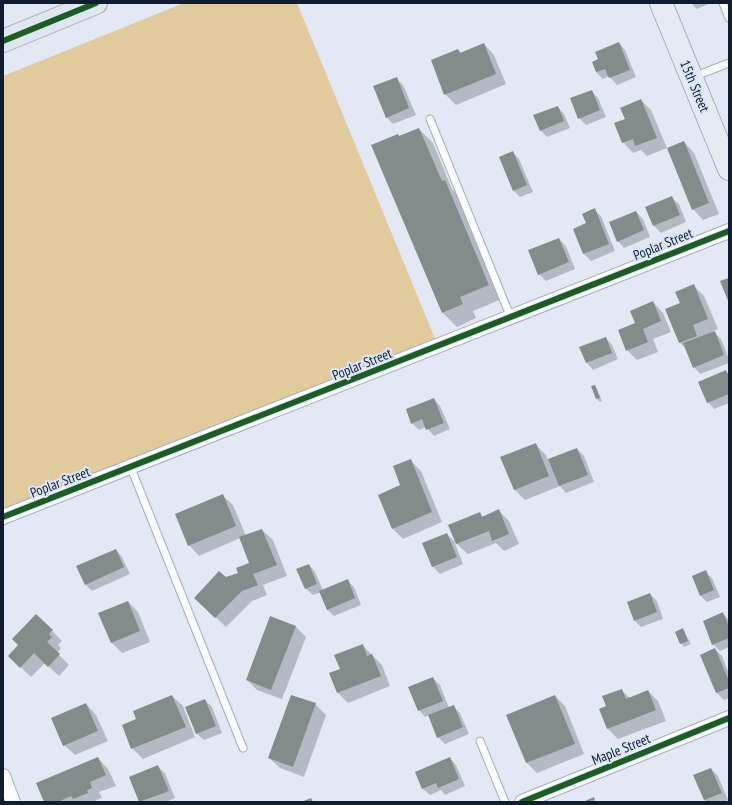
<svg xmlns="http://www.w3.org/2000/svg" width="732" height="805" viewBox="0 0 732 805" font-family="'PT Sans Narrow',sans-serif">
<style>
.grass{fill:#e1ca9c}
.shadow{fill:#0003}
.building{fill:#828d8b}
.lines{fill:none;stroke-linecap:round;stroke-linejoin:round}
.service-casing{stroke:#a5adbc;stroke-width:9}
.minor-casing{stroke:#a5adbc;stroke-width:16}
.primary-casing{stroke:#a3acbe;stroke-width:24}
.trunk-casing{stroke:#a3acbe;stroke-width:24}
.service{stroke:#fbfcfe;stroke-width:7}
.minor{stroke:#fbfcfe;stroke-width:14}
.primary{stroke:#e6ebf3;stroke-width:22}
.trunk{stroke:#e0e6f0;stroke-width:22}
.cycleway-casing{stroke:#dae6fd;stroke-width:8}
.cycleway{stroke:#1b5e20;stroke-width:6}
.labels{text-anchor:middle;stroke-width:4;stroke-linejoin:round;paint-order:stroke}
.street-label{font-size:14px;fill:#121c30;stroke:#dae6fd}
</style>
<rect width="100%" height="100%" fill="#e2e9f5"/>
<polygon class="grass" points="184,3 297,3 438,346 3,517 3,76"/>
<g class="shadow">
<polygon points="691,3 711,3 697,9"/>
<polygon points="619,43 625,50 636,77 617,85 609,76 603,79 596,72 600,60"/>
<polygon points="484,44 494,55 506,84 456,105 445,94 458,50 461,53"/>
<polygon points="396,78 403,85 416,115 393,124 386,117"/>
<polygon points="591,91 598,98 606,117 586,125 579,118"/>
<polygon points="641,100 651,110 667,148 647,156 641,150 633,153 623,142 626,120"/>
<polygon points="558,107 564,114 570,128 547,137 541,131"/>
<polygon points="419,129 433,143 452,189 458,195 502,299 473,311 476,318 457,327 443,313 372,146"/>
<polygon points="684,142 694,153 719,214 703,220 693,209"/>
<polygon points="513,152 519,159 533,192 520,197 513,190"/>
<polygon points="672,198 679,204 686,222 661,233 654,226 646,208"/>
<polygon points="594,210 601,216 615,251 591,261 584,254 574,229 587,224"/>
<polygon points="636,212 643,219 650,237 624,248 618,241"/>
<polygon points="559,239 566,246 575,269 546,281 539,274"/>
<polygon points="693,285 704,296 718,329 713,331 721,339 729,359 729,363 700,374 694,367 687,349 680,343 667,310 681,304"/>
<polygon points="653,302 663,313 671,332 653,339 658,352 637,360 627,350 636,323"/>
<polygon points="606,338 612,345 618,359 593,370 587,363"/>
<polygon points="726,372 729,374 729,403 714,409 708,402"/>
<polygon points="594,386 597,389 602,401 600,402 597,399 592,387"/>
<polygon points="434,399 440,406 450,429 434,436 426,427 419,430 412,423"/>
<polygon points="535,444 546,455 548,460 577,449 584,456 594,482 566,493 560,486 525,500 514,489"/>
<polygon points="410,460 421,471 442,522 403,539 392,528 402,486"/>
<polygon points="222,495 233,505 246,536 262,530 273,540 287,576 263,585 267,595 252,601 226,627 206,608 225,578 239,573 250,564 240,538 199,556 189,545"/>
<polygon points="499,511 509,521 519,544 504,551 496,543 468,554 457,544 450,525 479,513 483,517"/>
<polygon points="447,534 454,541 463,564 440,574 433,567 424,543"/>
<polygon points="116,550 122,557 130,574 92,591 85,584"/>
<polygon points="309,565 315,572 323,590 348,581 354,587 361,605 334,616 327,609 321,592 313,595 306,589 298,569"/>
<polygon points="705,572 712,578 720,597 707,602 700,595"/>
<polygon points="650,594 657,601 663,619 641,627 634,620"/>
<polygon points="128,602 138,612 150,642 122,653 111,642"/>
<polygon points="723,614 729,620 729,647 720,651 713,644"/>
<polygon points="295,626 306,637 282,699 257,690 247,680"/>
<polygon points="683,629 691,644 684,647 681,643"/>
<polygon points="52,631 62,641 58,645 61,648 57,653 69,665 59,676 45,663 31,677 9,656"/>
<polygon points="362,645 382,665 390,686 348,703 338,693 341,669"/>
<polygon points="715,649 722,656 729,674 729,698 724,700 717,693 701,655"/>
<polygon points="433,678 440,685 449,708 453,706 460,713 469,734 445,744 438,737 429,715 425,717 419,710"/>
<polygon points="621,690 630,698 648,691 658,701 666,721 618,739 608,729 601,710 607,707"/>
<polygon points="172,696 183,706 195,737 143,759 132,748 137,720"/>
<polygon points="555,696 565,706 584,754 537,773 527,763 507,715"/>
<polygon points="205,700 212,707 222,733 204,740 197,734"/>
<polygon points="86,704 96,715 108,741 75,755 64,745"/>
<polygon points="315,704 326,715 304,777 280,768 269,758"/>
<polygon points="98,758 108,769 116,786 99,792 102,798 96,800 97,802 45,802"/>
<polygon points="450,758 456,765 465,786 445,795 441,790 430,795 423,789 416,773"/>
<polygon points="158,767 165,773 175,798 166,802 140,802 130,778"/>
<polygon points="711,769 718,776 728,800 722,802 707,802 704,800"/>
<polygon points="594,799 597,802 585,802"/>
</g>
<g class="building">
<polygon points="619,42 630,70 609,78 605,69 596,72 592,62 598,59 595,52"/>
<polygon points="484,43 496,74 444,95 431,60 458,49 460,53"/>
<polygon points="397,77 409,108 386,118 373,86"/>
<polygon points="592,90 600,110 578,119 570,98"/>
<polygon points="641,99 657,138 635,146 633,139 622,143 614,123 625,119 620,108"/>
<polygon points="558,106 564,121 540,131 533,115"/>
<polygon points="419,128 442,181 445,180 489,285 460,297 463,304 442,313 371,145 398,134 399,136"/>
<polygon points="684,141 709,203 692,210 667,148"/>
<polygon points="513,151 527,185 513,191 499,157"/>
<polygon points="672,196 680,215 653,226 645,207"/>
<polygon points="595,208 609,244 583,254 573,229 586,223 582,214"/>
<polygon points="636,211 644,230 617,242 609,222"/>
<polygon points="559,238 569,262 538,275 528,250"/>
<polygon points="729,278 729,303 720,281"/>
<polygon points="694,284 708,319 693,325 697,336 679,343 665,309 680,303 675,292"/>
<polygon points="653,301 661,321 643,329 648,342 626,351 618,330 635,323 630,311"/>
<polygon points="715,331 724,355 693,368 683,343"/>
<polygon points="606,337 612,353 586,363 579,347"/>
<polygon points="726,370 729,377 729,394 707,403 698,382"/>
<polygon points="595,385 600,398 596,399 591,386"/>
<polygon points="434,398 444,423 426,430 422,419 411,424 406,409"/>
<polygon points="536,443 549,476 514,490 500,457"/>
<polygon points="577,448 588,475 559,486 548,459"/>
<polygon points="411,459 432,512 392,529 378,495 400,485 393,466"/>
<polygon points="223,494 236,526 188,546 175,514"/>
<polygon points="499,509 509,534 492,541 489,531 456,544 448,525 480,512 482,517"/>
<polygon points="262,529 277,565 253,574 258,585 242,591 215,618 194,598 219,571 226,577 238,573 236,568 249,563 239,537"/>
<polygon points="447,533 457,557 432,567 422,543"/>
<polygon points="116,549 124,567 85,585 76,566"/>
<polygon points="309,564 317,584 305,589 296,569"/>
<polygon points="706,570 714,590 700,596 692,576"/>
<polygon points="348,579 355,598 327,610 319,591"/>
<polygon points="650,593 657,612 634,621 627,602"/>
<polygon points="128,601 140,631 111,643 98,613"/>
<polygon points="723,612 729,627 729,638 712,645 703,621"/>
<polygon points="36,614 53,630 49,634 52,637 47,642 60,654 48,667 34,653 20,668 8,656 18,645 12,639"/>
<polygon points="270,616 296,626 271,690 246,680"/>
<polygon points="683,628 688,641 680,644 675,632"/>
<polygon points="363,644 367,656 372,654 381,676 337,693 329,673 340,669 334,655"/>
<polygon points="715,648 729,681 729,688 716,693 700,655"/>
<polygon points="433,677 443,701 418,711 408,687"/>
<polygon points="622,689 626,699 648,690 656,710 607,729 599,709 606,706 602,696"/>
<polygon points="172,695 186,727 131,749 122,725 136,719 133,711"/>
<polygon points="291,695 316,703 293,767 268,758"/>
<polygon points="555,695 575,744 526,763 506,715"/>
<polygon points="205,699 216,726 196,734 185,707"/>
<polygon points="86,703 98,731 63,746 51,718"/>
<polygon points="454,705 463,727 437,738 428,715"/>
<polygon points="98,757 106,775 90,782 92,788 87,790 88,793 73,799 71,796 58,802 44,802 36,783"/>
<polygon points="450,757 459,779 438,788 436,783 422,789 415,772"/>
<polygon points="158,765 169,791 139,802 129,777"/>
<polygon points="711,768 722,793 704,800 693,775"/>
<polygon points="594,797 595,800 583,802"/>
<polygon points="311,798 313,802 301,802"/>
</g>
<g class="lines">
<g class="service-casing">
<g id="service">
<polyline points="723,3 729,18"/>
<polyline points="693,77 729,63"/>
<polyline points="430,119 511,318"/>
<polyline points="131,468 243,748"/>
<polyline points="480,741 505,802"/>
</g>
</g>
<g class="minor-casing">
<g id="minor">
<polyline points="3,517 729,231"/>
<polyline points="3,776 13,802"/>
<polyline points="522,802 729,718"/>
</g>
</g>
<g class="primary-casing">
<polyline id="primary" points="661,3 729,169"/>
</g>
<g class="trunk-casing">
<polyline id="trunk" points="3,41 96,3"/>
</g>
<use href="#service" class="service"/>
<use href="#minor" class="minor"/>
<use href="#primary" class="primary"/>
<use href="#trunk" class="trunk"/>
<g class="cycleway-casing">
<g id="cycleway">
<polyline points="3,41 96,3"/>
<polyline points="3,517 729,231"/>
<polyline points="522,802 729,718"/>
</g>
</g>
<use href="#cycleway" class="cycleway"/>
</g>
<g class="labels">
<g class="street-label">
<text transform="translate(695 86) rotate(67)" y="5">15th Street</text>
<text transform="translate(663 244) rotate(-22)" y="5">Poplar Street</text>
<text transform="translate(362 364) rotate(-22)" y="5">Poplar Street</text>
<text transform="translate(60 482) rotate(-21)" y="5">Poplar Street</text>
<text transform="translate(621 749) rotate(-22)" y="5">Maple Street</text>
</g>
</g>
<rect width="732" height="805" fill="none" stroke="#121c30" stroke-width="8"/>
</svg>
